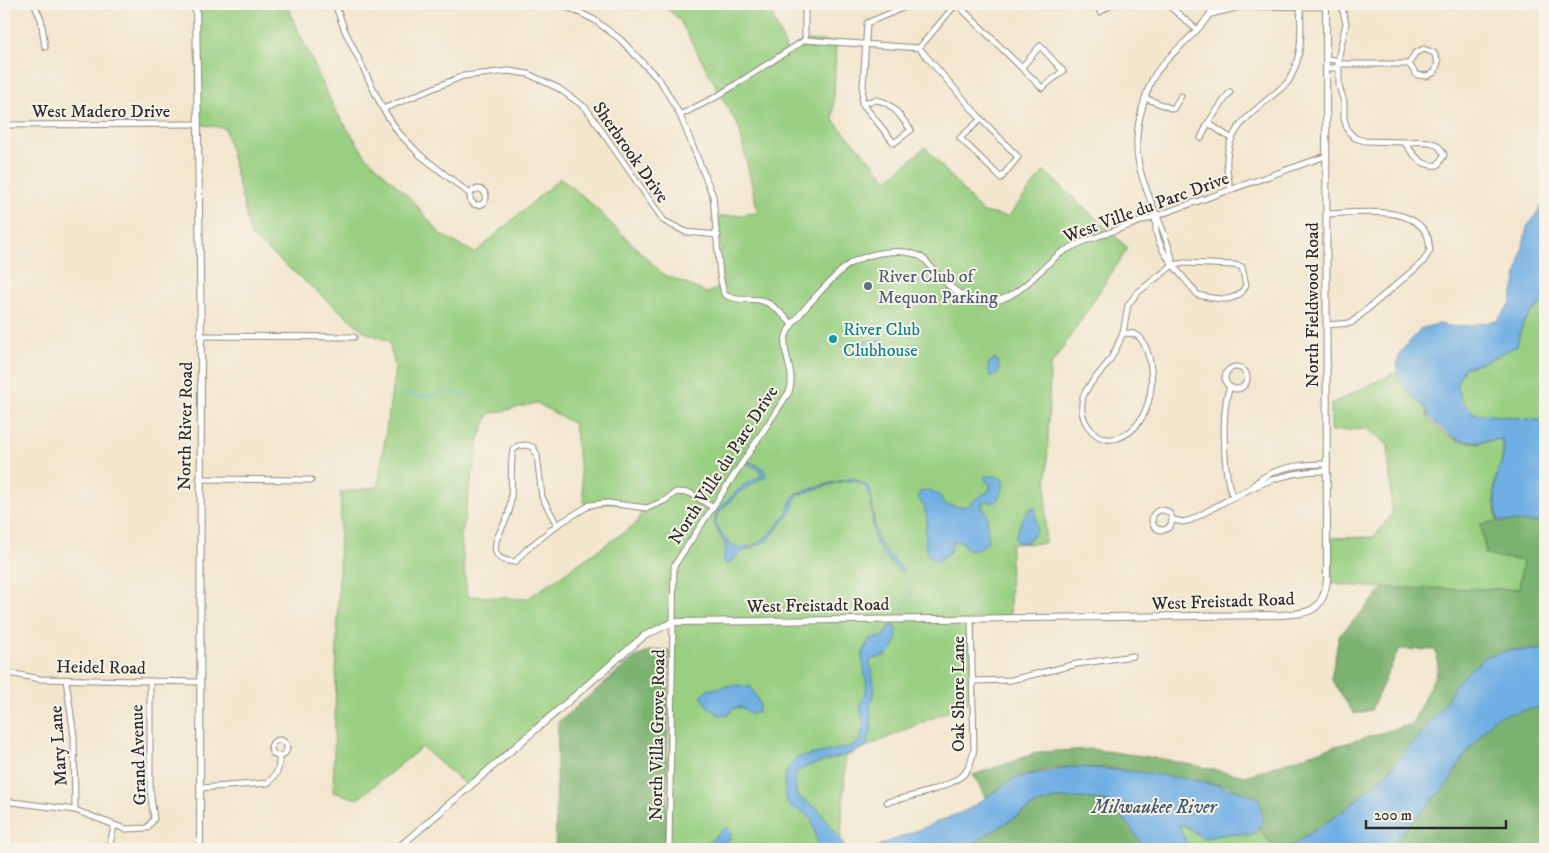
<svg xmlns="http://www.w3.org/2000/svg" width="1549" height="853" viewBox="0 0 1549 853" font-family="'IM FELL DW Pica',serif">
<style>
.green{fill:#98cf81;stroke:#627d56;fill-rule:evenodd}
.forest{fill:#7ab26f;stroke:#526e4d}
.water{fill:#70afe3;stroke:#4e6d87}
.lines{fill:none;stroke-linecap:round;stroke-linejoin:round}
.stream{stroke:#70afe3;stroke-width:1}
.minor-casing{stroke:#8e887c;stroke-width:7}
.tertiary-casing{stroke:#8e887c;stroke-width:8}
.minor{stroke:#fff;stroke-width:5}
.tertiary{stroke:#fff;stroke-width:6}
.service-dot{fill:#5c6f8a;stroke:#f7f3e8;stroke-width:2}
.culture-dot{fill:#0f9aa8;stroke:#f7f3e8;stroke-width:2}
.labels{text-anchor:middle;stroke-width:4;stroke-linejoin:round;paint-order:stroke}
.street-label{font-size:18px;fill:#2b2b2b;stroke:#f7f3e8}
.service-label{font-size:18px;fill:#4e5e75;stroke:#f7f3e8;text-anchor:start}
.culture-label{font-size:18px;fill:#0d838f;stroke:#f7f3e8;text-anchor:start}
.water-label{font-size:19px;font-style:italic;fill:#43596b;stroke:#f7f3e8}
</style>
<rect width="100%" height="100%" fill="#f7f3e8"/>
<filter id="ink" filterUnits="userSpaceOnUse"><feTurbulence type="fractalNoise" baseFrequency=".02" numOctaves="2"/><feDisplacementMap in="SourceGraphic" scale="10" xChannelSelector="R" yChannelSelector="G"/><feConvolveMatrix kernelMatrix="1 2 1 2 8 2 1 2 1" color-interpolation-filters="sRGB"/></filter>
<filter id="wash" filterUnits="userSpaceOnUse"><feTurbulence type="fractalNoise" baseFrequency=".0096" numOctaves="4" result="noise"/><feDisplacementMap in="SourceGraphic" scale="20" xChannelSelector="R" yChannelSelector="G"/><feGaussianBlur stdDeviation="1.12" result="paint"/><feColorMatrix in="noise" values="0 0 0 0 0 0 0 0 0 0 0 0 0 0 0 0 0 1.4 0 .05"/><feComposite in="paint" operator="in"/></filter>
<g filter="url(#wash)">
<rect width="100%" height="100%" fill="#f2e6cd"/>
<g class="green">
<path d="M196,4h90l49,106 30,45 47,45 29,35 34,18 85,-75 23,18 80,78 44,19 16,-7 -4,-69 39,-4 -19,-85 -60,-109 -18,-15h110l2,14 14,33 18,-11 31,2 -3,78 55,60 37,-33 57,65 26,5 36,-46 84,77 -78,119 -5,176 -34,1 -1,74 -39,1 2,81 -127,56 -6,93h-171l4,-226 -16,6 -190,157 -45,-39 -64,52 -25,-7 8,-300 37,-5 17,-119 -6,-27 -24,-9 -114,-96 -26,-108 -27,-4zM537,403l37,21 11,84 23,-5 35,6 -7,15 -109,75 -60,-3 -6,-59 18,-98 10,-25z"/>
<path d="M1545,301v120l-72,-8 -11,-12 -6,-16 8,-17 22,-7 30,-15c5,-23 10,-30 29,-45z"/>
<path d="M1396,372c5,18 18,23 29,36 3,4 0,6 3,10 24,27 40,28 73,21 6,15 -3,28 -6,43 -2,14 0,25 2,39l-16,4 5,30 37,6 -4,28 -135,-1 -52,-4v-46l42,-1 18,-23 -4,-69 -20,-16 -37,2v-27z"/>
<polygon points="1179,825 1184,825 1203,838 1228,834 1254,835 1258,828 1276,849 1189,849"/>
</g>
<g class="forest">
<polygon points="1498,521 1545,522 1545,650 1510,650 1457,682 1442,708 1389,771 1345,810 1287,849 1276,849 1258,828 1263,820 1229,786 1108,768 1071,767 1054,768 1015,778 986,798 973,775 1039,752 1091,749 1163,759 1245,776 1332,747 1412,724 1438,669 1436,650 1399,649 1371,710 1354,714 1331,679 1339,636 1384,588 1519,589 1523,561 1486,555 1481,524"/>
<polygon points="669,650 666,849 555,849 558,722 634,658 650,651"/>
<polygon points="1545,706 1545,849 1387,849 1449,782 1467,752 1495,716"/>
<polygon points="1083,798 1102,800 1114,805 1146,849 964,849 1035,805 1054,799"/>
</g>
<g class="water">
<path d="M1545,201v100c-19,15 -24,22 -28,45l-31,15 -22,7 -8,17 6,16 11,12 72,8v101l-47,-1c-2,-14 -4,-26 -2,-40 2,-15 12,-28 6,-42 -39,5 -45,6 -75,-24l1,-5c-16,-14 -39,-31 -28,-56 4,-9 15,-16 20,-25l17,-5 19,3 41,-6 14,-18 16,-76z"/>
<polygon points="882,339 883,347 873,348 874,356 867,356 865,341"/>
<polygon points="995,359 998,362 999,370 995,376 991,377 989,373 988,364"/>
<path d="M748,461l15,7 3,8 -28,17 -21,22 -1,7 4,10 12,13c23,9 40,-13 53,-29 4,-7 4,-16 10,-21 4,-4 51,-16 59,-17l16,10 6,48 9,15 19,19 -3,2 -3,-2c-9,-9 -18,-18 -23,-30 -6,-19 4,-62 -27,-59 -16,1 -32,10 -49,13l-4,5 -4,13 -24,29 -27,12 -10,10 -5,1 -2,-4 3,-14 -12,-22 3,-13 25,-25 19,-10 -1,-6 -13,-7z"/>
<path d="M985,476h10l9,4 -1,9 -7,13 -6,1 -2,-3 -7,5 6,9 1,28 -8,6 -13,2 -5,-9 -9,1 -3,10 -12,9c-21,-4 -9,-32 -12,-47 -1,-8 -5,-11 -8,-18l2,-4 10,-2 10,6 4,8c33,8 20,-2 44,-12l3,-7 -6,-5z"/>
<polygon points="1032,507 1035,508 1037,531 1027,542 1017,542 1015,537 1022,519"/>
<path d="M890,626h5c4,9 1,22 -7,28 -4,3 -12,4 -17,6l-1,3 5,26 -5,17 2,22 -6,18 -10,6 -48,14 -11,6 -2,8 2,16 21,13 24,33 3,7h-26l-8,-31 -11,-8 -9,-2c-12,-14 -8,-45 9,-51l53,-11 6,-4 5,-16 -4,-21 7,-17 -5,-32 7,-17 14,-2z"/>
<polygon points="1510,650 1545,650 1545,706 1495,717 1467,752 1449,782 1387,849 1287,849 1345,810 1389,771 1442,708 1457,682 1485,657"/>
<polygon points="732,685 751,687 760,704 757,713 751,714 741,707 733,709 728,715 721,716 707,706 701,696 707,690"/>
<path d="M1071,767c59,3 132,10 188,31l4,22 -9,15 -26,-1 -25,4 -19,-13h-5l10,24h-43l-32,-44 -12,-5 -19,-2 -29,1 -19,6 -71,44h-93l96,-39 48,-32z"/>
<polygon points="726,827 731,832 730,840 717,849 701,849"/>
</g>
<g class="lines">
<g class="stream">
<polyline points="399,392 421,397 449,391 466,396"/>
<polyline points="900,611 910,595 912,584 906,577"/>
</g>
</g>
</g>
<g filter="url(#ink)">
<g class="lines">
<g class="minor-casing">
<g id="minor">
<polyline points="34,4 41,19 45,47"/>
<polyline points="335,4 345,31 383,109 398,132 420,155 470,194"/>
<path d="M561,4l32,15 27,20 41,43 19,33 33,81 7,80 4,18c11,8 23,4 35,6 14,3 23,14 33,24"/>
<polyline points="957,4 1042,88 1063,71 1040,46 1022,67"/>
<polyline points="1167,4 1196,29"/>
<polyline points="1341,4 1346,23 1339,55 1339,86 1344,102 1344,119 1348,131 1355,138 1365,141 1404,142"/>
<polyline points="1100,12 1112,4"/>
<polyline points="1211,14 1244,6 1326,7"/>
<polyline points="805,40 919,48 956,4"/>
<polyline points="805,40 805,4"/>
<polyline points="919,48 981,119"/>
<polygon points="1424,49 1434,53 1438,62 1435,72 1427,76 1417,75 1409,64 1415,53"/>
<polyline points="1327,59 1335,60 1340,64"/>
<polyline points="1327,68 1335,68 1340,64 1409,64"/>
<polyline points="1145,98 1173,109 1181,96"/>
<path d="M876,100c17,2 25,18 35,30l-17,13 -32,-40z"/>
<polyline points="862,103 867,23 912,4"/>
<polyline points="383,109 463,76 509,71 528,74 558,88 586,108 664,221 686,232 718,235"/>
<polyline points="680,115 716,97 805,40"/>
<polygon points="981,119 1018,157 1001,178 960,138"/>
<polyline points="1208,123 1230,92"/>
<polyline points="4,125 198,124"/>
<polyline points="1201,138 1208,123 1232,139"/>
<path d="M1404,142c17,0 33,-5 40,13l-6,10c-17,3 -25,-12 -34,-23z"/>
<circle cx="478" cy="197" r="8"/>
<path d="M1231,190c-17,-59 19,-73 57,-108 14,-24 14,-47 12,-75"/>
<path d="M1173,263c-12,-57 -50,-90 -31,-154 3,-12 7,-26 14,-36 17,-25 48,-42 59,-69"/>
<path d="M1327,325l24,-2 72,-61 7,-12c-1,-4 -1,-11 -3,-15 -15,-31 -72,-22 -100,-21"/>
<path d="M1123,333l5,-28 9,-12 36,-28 11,-2 50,2 8,2 4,18c-9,20 -30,14 -48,10 -17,-22 -47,-47 -42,-78"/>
<path d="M1123,333c6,0 14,0 18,6 19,28 13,87 -23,99 -10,3 -20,0 -27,-8 -8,-9 -11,-21 -8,-33 4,-13 19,-25 27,-37 5,-8 9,-18 13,-27z"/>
<polyline points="201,336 354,337"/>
<circle cx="1236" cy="378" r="11"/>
<path d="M1230,387c-9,20 -7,90 3,110"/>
<path d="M526,445l7,2 4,8 5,42 15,28 -31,25 -11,12c-7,-1 -16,-1 -19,-10 -4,-12 10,-28 13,-40 5,-21 0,-41 4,-62l5,-4z"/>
<polyline points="199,479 311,480"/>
<path d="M1251,488c18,-21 50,-24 76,-24"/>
<circle cx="1162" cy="520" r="10"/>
<path d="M1173,520l10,2 8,-2c43,-23 85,-51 135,-49"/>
<polyline points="557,525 590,505 608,503 647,508 664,501 676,492 690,493 712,507"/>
<polyline points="4,672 40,679 199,682"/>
<polyline points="66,680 74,736 75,810"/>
<polyline points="973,681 1011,680 1077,664 1133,656"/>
<circle cx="279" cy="748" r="8"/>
<path d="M200,788l68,-5c9,-9 12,-14 11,-26"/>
<polyline points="4,801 75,810 125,829 147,828 154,819 150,790 150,681"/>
<path d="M887,802c21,-5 61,-13 77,-28 6,-6 8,-16 10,-25l-3,-130"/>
<polyline points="109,849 114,826"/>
<path d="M669,849l5,-283 115,-174c8,-21 -10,-41 -2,-59 7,-15 50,-61 64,-70 18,-10 55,-18 73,-4 3,2 5,6 7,8 14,16 33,36 56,35 30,-1 50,-30 71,-47 8,-6 18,-10 27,-14l241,-85"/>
</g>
</g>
<g class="tertiary-casing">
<g id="tertiary">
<polyline points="196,4 201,336 200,849"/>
<path d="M397,849l247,-213 29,-14 609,-7c29,-2 41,-4 45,-35l-1,-576"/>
</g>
</g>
<use href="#minor" class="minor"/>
<use href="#tertiary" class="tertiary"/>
</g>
</g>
<circle class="service-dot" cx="868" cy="286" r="5"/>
<circle class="culture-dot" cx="833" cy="339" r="5"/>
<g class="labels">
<g class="street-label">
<text x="101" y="117">West Madero Drive</text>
<text transform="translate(631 152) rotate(55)" y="6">Sherbrook Drive</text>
<text transform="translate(1146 207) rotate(-20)" y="6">West Ville du Parc Drive</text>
<text transform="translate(1312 305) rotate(-90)" y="6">North Fieldwood Road</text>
<text transform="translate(185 426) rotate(-89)" y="6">North River Road</text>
<text transform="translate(723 465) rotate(-57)" y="6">North Ville du Parc Drive</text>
<text transform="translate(1223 601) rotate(-2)" y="6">West Freistadt Road</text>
<text transform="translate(818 605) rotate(-1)" y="6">West Freistadt Road</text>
<text transform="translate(101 667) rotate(1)" y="6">Heidel Road</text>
<text transform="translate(958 694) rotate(-90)" y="6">Oak Shore Lane</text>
<text transform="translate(657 735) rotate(-89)" y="6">North Villa Grove Road</text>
<text transform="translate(58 746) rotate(-94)" y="6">Mary Lane</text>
<text transform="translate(138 755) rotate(-92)" y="6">Grand Avenue</text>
</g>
<g class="service-label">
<text x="878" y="282">River Club of<tspan x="878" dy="21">Mequon Parking</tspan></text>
</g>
<g class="culture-label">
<text x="843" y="335">River Club<tspan x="843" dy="21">Clubhouse</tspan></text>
</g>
<g class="water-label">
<text x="1154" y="813">Milwaukee River</text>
</g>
</g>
<rect width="1549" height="853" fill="none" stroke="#f7f3e8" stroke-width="20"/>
<path d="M1366 820v8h140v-8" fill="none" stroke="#2b2b2b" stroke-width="2.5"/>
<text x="1374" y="820" font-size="15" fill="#2b2b2b" stroke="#f7f3e8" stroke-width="4" paint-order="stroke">200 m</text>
</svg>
